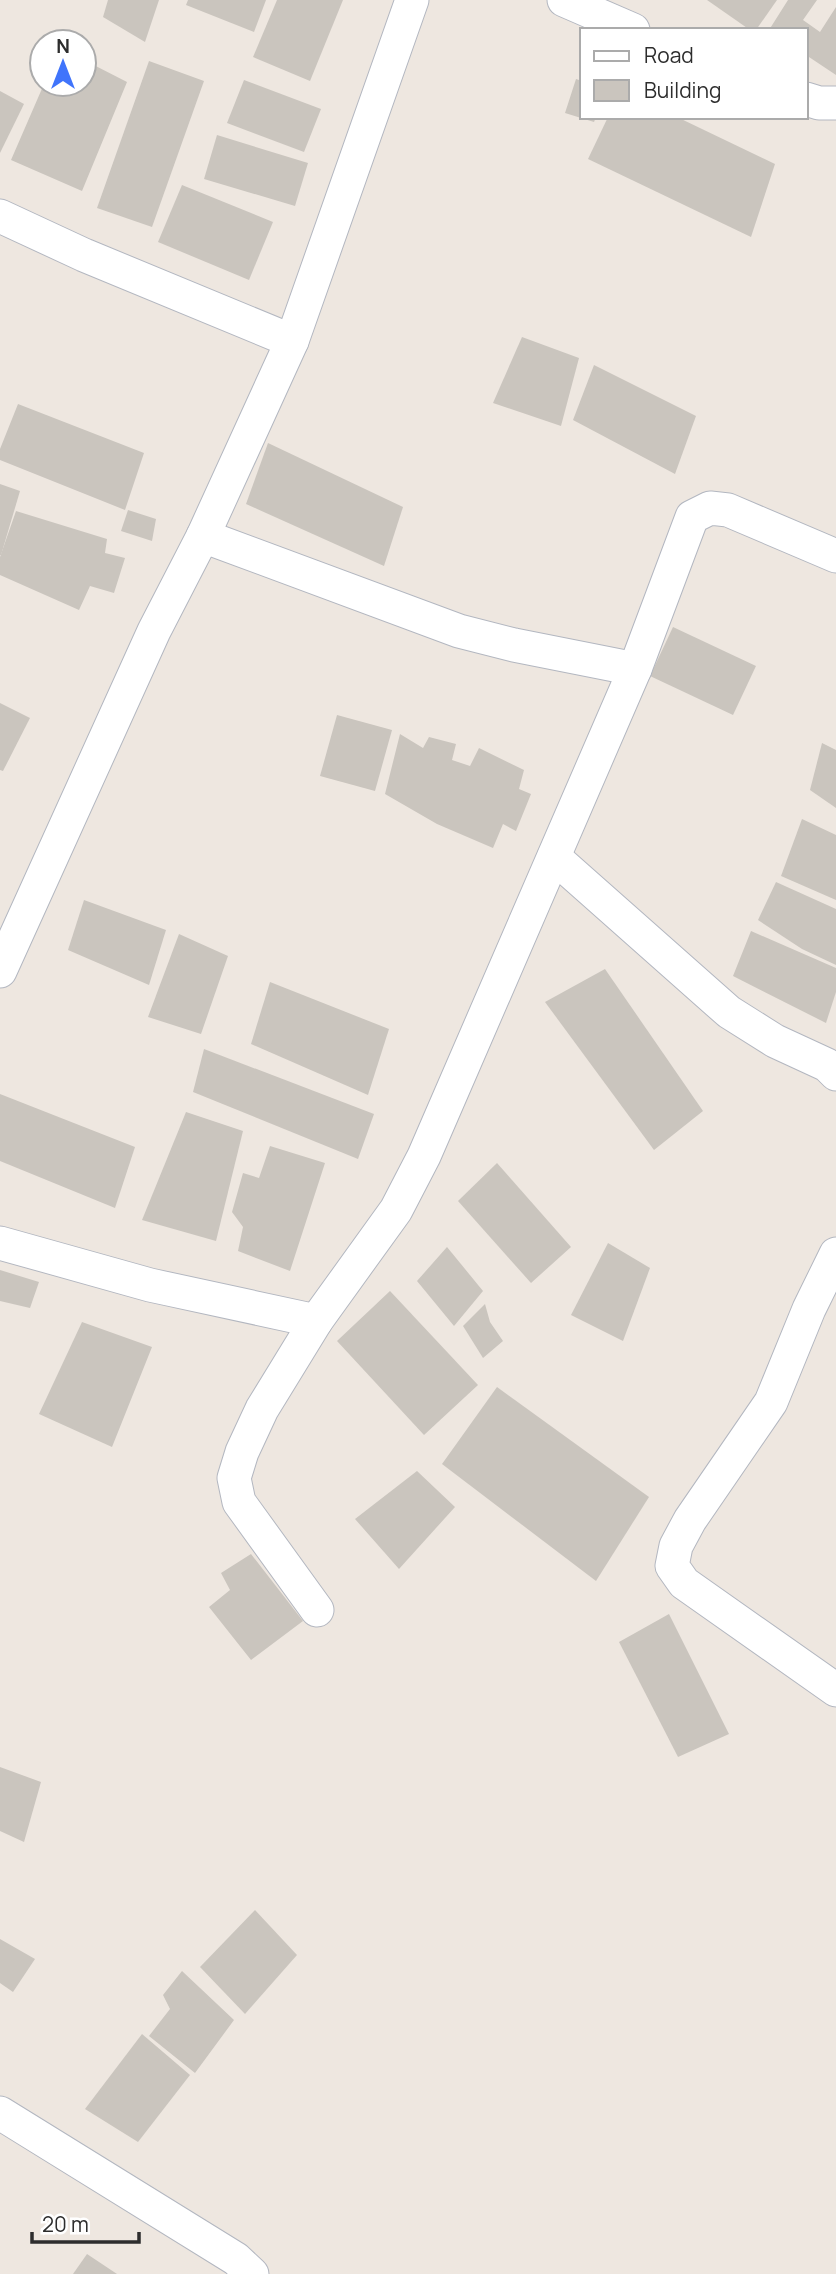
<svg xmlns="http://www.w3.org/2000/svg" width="836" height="2274" viewBox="0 0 836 2274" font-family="Manrope,sans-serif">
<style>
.building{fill:#cac5be}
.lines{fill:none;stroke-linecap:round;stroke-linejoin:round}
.street-casing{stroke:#b3b7c0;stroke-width:35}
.street{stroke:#fff;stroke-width:33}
</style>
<rect width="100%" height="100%" fill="#eee7e0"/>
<g class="building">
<polygon points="108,0 159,0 145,42 103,17"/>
<polygon points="188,0 266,0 254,32 186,5"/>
<polygon points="277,0 343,0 310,81 253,57"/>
<polygon points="707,0 777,0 756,30 750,30"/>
<polygon points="788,0 817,0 803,20 820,32 836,7 836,75 806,55 806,30 769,30"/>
<polygon points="84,60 127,82 82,191 11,160 44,84 84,84"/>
<polygon points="149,61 204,81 152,227 97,208"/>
<polygon points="576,79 582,81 582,117 596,117 594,122 565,113"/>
<polygon points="244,80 321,109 304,152 227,123"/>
<polygon points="0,91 24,104 0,153"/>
<polygon points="608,117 677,117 775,164 751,237 588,159"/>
<polygon points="217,135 308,163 295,206 204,179"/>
<polygon points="182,185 273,222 249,280 158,242"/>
<polygon points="522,337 579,358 561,426 493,403"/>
<polygon points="594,365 696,416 675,474 573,420"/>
<polygon points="18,404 144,453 125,510 0,460 0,449"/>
<polygon points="268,443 403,507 384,566 246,504"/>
<polygon points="0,484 20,491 1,555 0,555"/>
<polygon points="128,510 156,519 152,541 121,531"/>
<polygon points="16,511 107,539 105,553 125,558 114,593 90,586 79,610 0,575 0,557"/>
<polygon points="673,627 756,666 733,715 650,676"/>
<polygon points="0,703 30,718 3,771 0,770"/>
<polygon points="337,715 392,730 375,791 320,776"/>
<polygon points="400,734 423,748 429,737 456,744 452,760 470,766 479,748 524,770 519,789 531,794 516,831 503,824 493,848 437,824 385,794"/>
<polygon points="822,743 836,750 836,808 810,790"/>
<polygon points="802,819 836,835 836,900 781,876"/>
<polygon points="776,882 836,909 836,965 802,949 758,920"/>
<polygon points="84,900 166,930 149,985 68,950"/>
<polygon points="751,931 836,968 836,992 826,1023 733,976"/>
<polygon points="179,934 228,956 201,1034 148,1017"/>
<polygon points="605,969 703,1111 654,1150 545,1002"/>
<polygon points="270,982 389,1029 368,1095 251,1044"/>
<polygon points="204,1049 374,1114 358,1159 193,1092"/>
<polygon points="0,1094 135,1147 115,1208 0,1161"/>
<polygon points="186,1112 243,1131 216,1241 142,1220"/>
<polygon points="270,1146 325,1163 290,1271 238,1251 243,1227 232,1212 243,1173 259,1178"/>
<polygon points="497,1163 571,1247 531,1283 458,1201"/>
<polygon points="608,1243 650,1268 623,1341 571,1315"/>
<polygon points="447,1247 483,1291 454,1326 417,1281"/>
<polygon points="0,1270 39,1282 30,1308 0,1301"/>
<polygon points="390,1291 478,1385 424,1435 337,1341"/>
<polygon points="485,1304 490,1322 503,1341 483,1358 463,1326"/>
<polygon points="82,1322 152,1347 112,1447 39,1414"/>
<polygon points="497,1387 649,1497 596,1581 442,1464"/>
<polygon points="417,1471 455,1507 399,1569 355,1519"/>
<polygon points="251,1554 303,1621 251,1660 209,1607 230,1590 221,1573"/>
<polygon points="669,1614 729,1734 678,1757 619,1642"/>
<polygon points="0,1767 41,1782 24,1842 0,1831"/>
<polygon points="255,1910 297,1955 245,2014 200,1967"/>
<polygon points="0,1939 35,1959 13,1992 0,1983"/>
<polygon points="182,1971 234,2020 195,2073 149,2036 170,2009 163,1995"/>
<polygon points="142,2034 190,2075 138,2142 85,2109"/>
<polygon points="87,2254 117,2274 73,2274"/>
</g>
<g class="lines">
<g class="street-casing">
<g id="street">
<polyline points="564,0 633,30"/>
<polyline points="806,99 819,103 836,103"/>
<polyline points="0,216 84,255 292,341"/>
<polyline points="203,536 459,631 514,645 635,669"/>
<polyline points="554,857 729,1012 775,1041 827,1065 836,1074"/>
<polyline points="0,971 154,631 203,536 292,341 412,0"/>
<polyline points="0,1243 150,1285 316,1321"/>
<polyline points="836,1254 809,1309 771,1402 690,1520 676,1546 672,1566 684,1583 836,1690"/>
<polyline points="317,1610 239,1502 234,1478 242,1452 262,1409 316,1321 396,1210 424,1156 635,669 692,517 710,508 728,510 836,556"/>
<polyline points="0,2113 236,2259 252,2274"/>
</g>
</g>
<use href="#street" class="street"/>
</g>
<rect x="580" y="28" width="228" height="91" fill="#ffffff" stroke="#ababab" stroke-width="2"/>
<rect x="594" y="51" width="35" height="10" fill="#ffffff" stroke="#ababab" stroke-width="2"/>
<text x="644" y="63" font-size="21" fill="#2d2d2d">Road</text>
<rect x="594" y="80" width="35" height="21" fill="#cac5be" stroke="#ababab" stroke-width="2"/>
<text x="644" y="98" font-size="21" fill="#2d2d2d">Building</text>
<g transform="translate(63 63)"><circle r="33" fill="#ffffff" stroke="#ababab" stroke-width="2"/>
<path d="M0-5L12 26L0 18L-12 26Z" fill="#4074fb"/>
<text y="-10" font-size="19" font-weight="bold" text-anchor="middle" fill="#2d2d2d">N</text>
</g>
<path d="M32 2232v10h107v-10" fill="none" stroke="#2d2d2d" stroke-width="3.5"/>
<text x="42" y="2232" font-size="21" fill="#2d2d2d" stroke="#ffffff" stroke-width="5" paint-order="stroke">20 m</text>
</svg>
